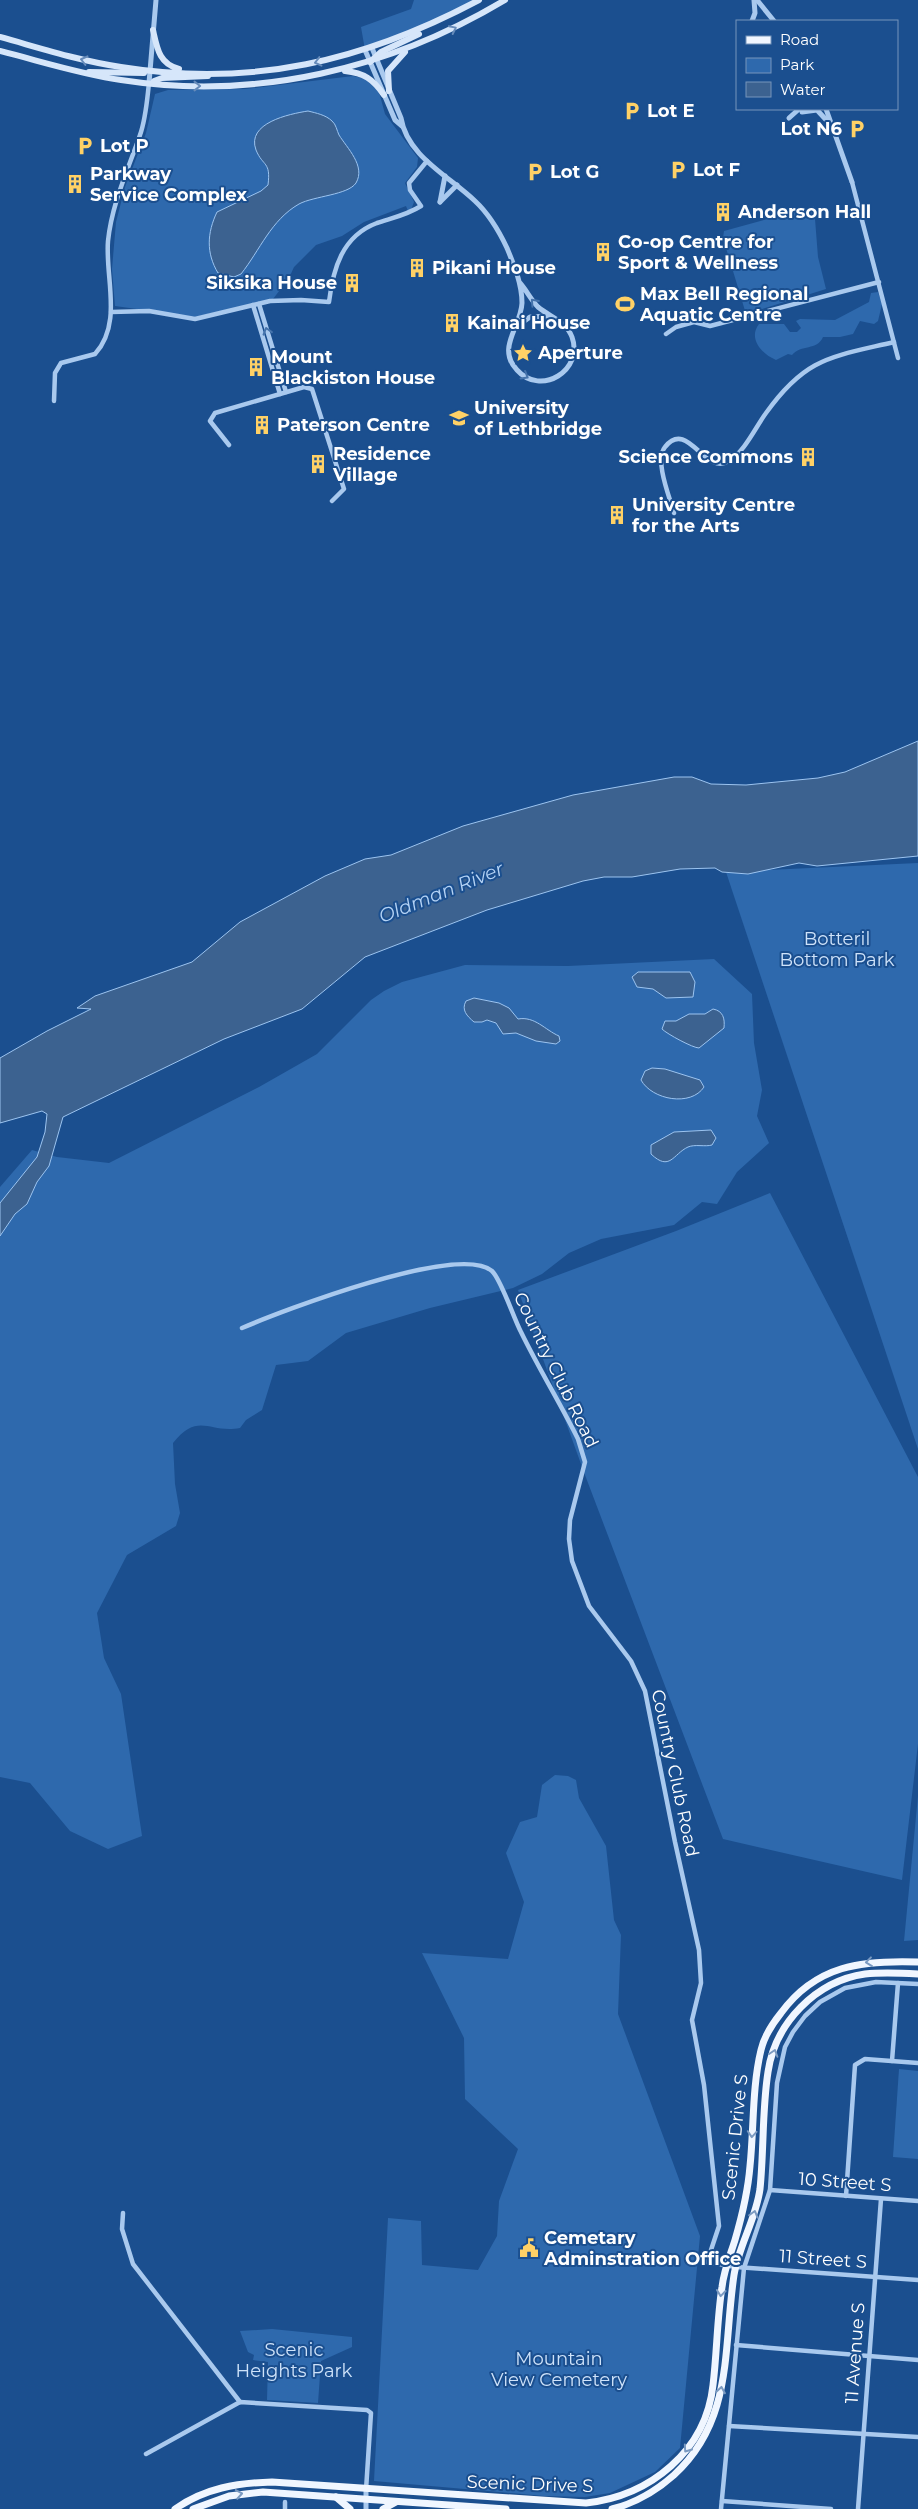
<svg xmlns="http://www.w3.org/2000/svg" width="918" height="2509" viewBox="0 0 918 2509" font-family="Montserrat,sans-serif">
<style>
.green{fill:#2e69ad}
.water{fill:#3c6290;stroke:#9cc4f0}
.lines{fill:none;stroke-linecap:round;stroke-linejoin:round}
.minor{stroke:#a9c9ee;stroke-width:4.5}
.tertiary{stroke:#a9c9ee;stroke-width:5}
.secondary{stroke:#d6e6fa;stroke-width:6}
.primary{stroke:#f0f6ff;stroke-width:7}
.oneway{stroke:#668bba}
.oneway2{stroke:#4674ac}
.oneway3{stroke:#7b9ac1}
.labels{text-anchor:middle;stroke-width:4;stroke-linejoin:round;paint-order:stroke}
.poi-label{font-size:18px;font-weight:bold;fill:#fff;stroke:#1b4f8f;text-anchor:start}
.park-label{font-size:18px;fill:#cfe3fa;stroke:#1b4f8f}
.street-label{font-size:18px;fill:#fff;stroke:#1b4f8f}
.water-label{font-size:19px;font-style:italic;fill:#b5d3f5;stroke:#1b4f8f}
</style>
<rect width="100%" height="100%" fill="#1b4f8f"/>
<g class="green">
<polygon points="414,0 479,0 365,50 361,27 411,9"/>
<polygon points="353,76 367,79 379,92 385,114 418,158 417,167 405,183 414,202 411,210 408,211 406,206 364,222 342,236 316,245 294,267 289,278 273,299 195,317 115,306 112,269 116,222 125,187 146,133 155,94 168,90 245,89"/>
<polygon points="814,206 818,257 826,289 746,314 723,238 724,231"/>
<path d="M878,292l4,12 -4,17 -4,3 -14,-3 -7,13 -13,3h-17c-6,14 -22,7 -31,18l-4,-1 -12,6c-15,-6 -28,-22 -17,-36h25l6,8h7l4,-4 -5,-7 4,-2 35,1 34,-18 2,-9z"/>
<polygon points="918,863 918,1449 726,872"/>
<path d="M714,959l38,35 2,49 8,47 -5,26 12,27 -32,29 -20,32 -15,-2 -28,23 -73,14 -32,14 -27,21 -29,14 -83,20 -84,25 -38,28 -32,4 -14,45 -16,10 -6,8c-31,6 -41,-17 -67,15l2,41 5,29 -4,13 -49,29 -30,58 7,45 17,36 21,142 -34,13 -38,-18 -40,-48 -30,-6v-590l32,-37 25,7 52,6 150,-76 58,-33 54,-54 13,-9 18,-9 63,-17 103,1z"/>
<polygon points="770,1193 918,1477 918,1744 902,1880 723,1839 585,1475 518,1290 676,1231"/>
<polygon points="555,1775 568,1776 576,1780 579,1798 606,1846 614,1920 621,1935 618,2014 700,2236 680,2448 655,2472 610,2493 585,2497 544,2496 374,2481 388,2218 421,2221 422,2265 478,2270 497,2236 499,2201 518,2149 465,2099 464,2038 422,1953 508,1959 524,1902 506,1853 520,1822 537,1817 542,1785"/>
<polygon points="918,1796 918,1940 904,1941"/>
<polygon points="899,2069 918,2071 918,2159 893,2157"/>
<polygon points="272,2329 352,2337 352,2347 321,2361 318,2403 267,2400 268,2362 253,2360 254,2355 248,2352 240,2331"/>
</g>
<g class="water">
<path d="M308,111c8,2 18,4 24,10 4,3 5,10 7,14 8,13 27,31 17,48 -8,12 -42,13 -57,21 -28,16 -39,46 -58,70l-7,3 -16,-4c-12,-20 -11,-40 -1,-61l44,-21 7,-6c3,-24 -5,-18 -12,-35 -10,-27 33,-36 52,-39z"/>
<polygon points="918,741 918,856 817,866 799,863 748,874 722,872 715,868 680,869 632,877 604,877 583,881 487,910 365,957 302,1009 224,1039 63,1117 49,1166 37,1182 27,1204 15,1214 0,1236 0,1203 37,1157 45,1132 47,1114 42,1111 0,1123 0,1058 47,1031 91,1009 77,1008 95,996 192,962 240,922 325,876 365,859 391,855 463,826 573,795 674,777 692,777 711,784 746,785 818,778 845,772"/>
<polygon points="638,972 690,972 695,982 693,997 666,998 653,989 637,987 632,977"/>
<path d="M474,998l25,5 10,5 9,11c17,-3 27,11 41,17l1,5 -4,3 -20,-3 -20,-8 -13,1 -7,-11 -9,-3 -5,2h-8c-7,-6 -13,-12 -8,-21z"/>
<path d="M713,1009c10,2 12,9 11,19l-25,20c-6,0 -32,-14 -37,-19l3,-8h11l13,-7h16z"/>
<path d="M652,1068l13,1 35,11 4,7c-13,20 -52,13 -63,-7l4,-9z"/>
<path d="M711,1130l5,8 -4,7c-7,2 -17,-1 -24,2 -15,7 -18,25 -37,7v-9l23,-13z"/>
</g>
<g class="lines">
<g class="minor">
<polyline points="852,182 898,358"/>
<polyline points="259,304 286,392"/>
<polyline points="253,305 280,394"/>
<path d="M111,312l38,-1 46,8 75,-18 31,-1 28,2c4,-33 13,-66 48,-79 15,-5 30,-8 44,-17l-11,-16 -1,-7 18,-22"/>
<polyline points="666,334 676,327 694,322 710,326 879,282"/>
<path d="M54,401l1,-28 6,-10 34,-9c28,-31 10,-76 13,-113 4,-38 20,-71 32,-106 6,-17 7,-35 9,-52"/>
<polyline points="229,445 210,421 215,413 304,387 312,389 344,489 332,501"/>
<path d="M674,513c-4,-15 -20,-53 -9,-66 23,-29 40,30 64,14 16,-10 26,-33 37,-48 40,-56 65,-56 128,-71"/>
<path d="M242,1328c40,-17 216,-85 250,-57 9,8 22,48 29,61 18,37 39,71 57,107l7,23 -15,58 -1,19 3,22 17,45 42,55 14,30 30,151 24,108 2,33 -9,37 12,65 15,141 -12,36 29,5 182,13"/>
<polyline points="892,2061 898,1983"/>
<polyline points="770,2190 918,2201"/>
<polyline points="846,2196 855,2065 865,2059 918,2063"/>
<polyline points="123,2213 122,2229 133,2264 240,2402"/>
<polyline points="736,2345 918,2360"/>
<polyline points="729,2426 918,2437"/>
<polyline points="146,2454 240,2402 367,2410 371,2413 366,2490"/>
<polyline points="722,2501 831,2509"/>
<polyline points="285,2509 285,2502"/>
<polyline points="721,2509 744,2268 770,2190 777,2083 785,2047 793,2032 805,2016 820,2002 845,1988 876,1982 918,1984"/>
<polyline points="858,2509 881,2199"/>
</g>
<g class="tertiary">
<polyline points="757,0 774,21"/>
<polyline points="752,21 755,13 754,0"/>
<path d="M372,48l29,70c6,38 48,58 74,83 14,13 24,30 32,47 7,17 15,36 15,55 -1,24 -26,45 -5,67 24,27 67,0 55,-33 -6,-16 -22,-20 -34,-30 -7,-7 -11,-16 -18,-24"/>
<polyline points="365,50 395,120 402,126"/>
<polyline points="149,83 156,0"/>
<polyline points="826,109 852,182"/>
<polyline points="802,112 817,110 830,124"/>
<polyline points="789,118 799,109"/>
<polyline points="440,202 445,176"/>
<polyline points="440,202 457,185"/>
<polyline points="516,327 530,317 548,316"/>
<polyline points="366,2509 366,2490"/>
</g>
<g class="secondary">
<path d="M153,30c4,18 6,34 26,39"/>
<path d="M0,37c40,11 80,24 121,30 131,21 243,-6 358,-67"/>
<path d="M0,51c40,10 80,23 121,29 135,21 269,-11 384,-80"/>
<polyline points="370,62 381,52 419,34"/>
<path d="M345,71c19,2 28,8 39,24"/>
<polyline points="89,72 144,73"/>
<polyline points="154,81 162,78 208,76"/>
<polyline points="389,91 388,71 405,52"/>
</g>
<g class="primary">
<polyline points="336,2497 350,2509"/>
<path d="M175,2509c30,-21 62,-26 97,-27l314,21c64,-7 120,-52 127,-118 4,-33 4,-66 9,-98 2,-17 8,-31 13,-47 7,-24 13,-49 15,-74 4,-38 2,-79 11,-116 3,-13 12,-27 20,-37 35,-48 81,-53 137,-51"/>
<polyline points="193,2509 229,2496 263,2492 506,2509"/>
<polyline points="383,2509 396,2502"/>
<path d="M612,2509c24,-6 44,-18 62,-34 60,-55 49,-127 60,-200 5,-30 22,-56 26,-86 4,-39 2,-79 8,-117 7,-49 48,-91 97,-98 18,-2 36,-1 53,0"/>
</g>
</g>
<defs><path id="oneway-chevron" d="M-2-3.5L2.5 0L-2 3.5" fill="none" stroke-width="1.6" stroke-linecap="round" stroke-linejoin="round" transform="scale(1.25)"/></defs>
<g class="oneway">
<use href="#oneway-chevron" transform="translate(453 29) rotate(-26)"/>
<use href="#oneway-chevron" transform="translate(84 60) rotate(-166)"/>
<use href="#oneway-chevron" transform="translate(318 62) rotate(166)"/>
<use href="#oneway-chevron" transform="translate(197 86)"/>
</g>
<g class="oneway2">
<use href="#oneway-chevron" transform="translate(534 302) rotate(-132)"/>
<use href="#oneway-chevron" transform="translate(267 331) rotate(-107)"/>
<use href="#oneway-chevron" transform="translate(525 376) rotate(31)"/>
</g>
<g class="oneway3">
<use href="#oneway-chevron" transform="translate(869 1962) rotate(173)"/>
<use href="#oneway-chevron" transform="translate(774 2053) rotate(-72)"/>
<use href="#oneway-chevron" transform="translate(752 2134) rotate(94)"/>
<use href="#oneway-chevron" transform="translate(754 2214) rotate(-74)"/>
<use href="#oneway-chevron" transform="translate(721 2293) rotate(96)"/>
<use href="#oneway-chevron" transform="translate(721 2390) rotate(-81)"/>
<use href="#oneway-chevron" transform="translate(687 2449) rotate(125)"/>
<use href="#oneway-chevron" transform="translate(239 2494) rotate(-10)"/>
</g>
<defs>
<g id="parking-bare" transform="scale(1.5)"><path d="M-3.5-5.5H1a3.5 3.5 0 0 1 0 7H-1V5.5H-3.5ZM-1-3.4V-.6H.8a1.4 1.4 0 0 0 0-2.8Z" fill="#ffd166" stroke="#1b4f8f" stroke-width="2.5" paint-order="stroke"/></g>
<g id="building-bare" transform="scale(1.5)"><path d="M-4-6H4V6H1V3H-1V6H-4ZM-2.5-4.3h1.7v1.8h-1.7ZM.8-4.3h1.7v1.8H.8ZM-2.5-1h1.7V.8h-1.7ZM.8-1h1.7V.8H.8Z" fill="#ffd166" stroke="#1b4f8f" stroke-width="2.5" paint-order="stroke"/></g>
<g id="stadium-bare" transform="scale(1.5)"><path d="M0-5a6.5 5 0 1 0 0 10a6.5 5 0 1 0 0-10ZM-3.5-1.8h7v3.6h-7Z" fill="#ffd166" stroke="#1b4f8f" stroke-width="2.5" paint-order="stroke"/></g>
<g id="sight-bare" transform="scale(1.5)"><path d="M0-6L1.8-2.2L6-1.7L2.9 1.2L3.7 5.4L0 3.3L-3.7 5.4L-2.9 1.2L-6-1.7L-1.8-2.2Z" fill="#ffd166" stroke="#1b4f8f" stroke-width="2.5" paint-order="stroke"/></g>
<g id="university-bare" transform="scale(1.5)"><path d="M0-5L7-2L0 1L-7-2ZM-4 1L0 2.5L4 1V4Q0 6-4 4Z" fill="#ffd166" stroke="#1b4f8f" stroke-width="2.5" paint-order="stroke"/></g>
<g id="civic-bare" transform="scale(1.5)"><path d="M-.6-6.5H3V-4.5H.6V-3L4-1V1h2V6H-6V1h2V-1L-.6-3ZM-1.2 2.5V6h2.4V2.5Z" fill="#ffd166" stroke="#1b4f8f" stroke-width="2.5" paint-order="stroke"/></g>
</defs>
<g fill-rule="evenodd">
<use href="#parking-bare" x="632" y="111"/>
<use href="#parking-bare" x="857" y="129"/>
<use href="#parking-bare" x="85" y="146"/>
<use href="#parking-bare" x="678" y="170"/>
<use href="#parking-bare" x="535" y="172"/>
<use href="#building-bare" x="75" y="184"/>
<use href="#building-bare" x="723" y="212"/>
<use href="#building-bare" x="603" y="252"/>
<use href="#building-bare" x="417" y="268"/>
<use href="#building-bare" x="352" y="283"/>
<use href="#stadium-bare" x="625" y="304"/>
<use href="#building-bare" x="452" y="323"/>
<use href="#sight-bare" x="523" y="353"/>
<use href="#building-bare" x="256" y="367"/>
<use href="#university-bare" x="459" y="418"/>
<use href="#building-bare" x="262" y="425"/>
<use href="#building-bare" x="808" y="457"/>
<use href="#building-bare" x="318" y="464"/>
<use href="#building-bare" x="617" y="515"/>
<use href="#civic-bare" x="529" y="2248"/>
</g>
<g class="labels">
<g class="poi-label">
<text x="647" y="117">Lot E</text>
<text x="842" y="135" text-anchor="end">Lot N6</text>
<text x="100" y="152">Lot P</text>
<text x="693" y="176">Lot F</text>
<text x="550" y="178">Lot G</text>
<text x="90" y="180">Parkway<tspan x="90" dy="21">Service Complex</tspan></text>
<text x="738" y="218">Anderson Hall</text>
<text x="618" y="248">Co-op Centre for<tspan x="618" dy="21">Sport &amp; Wellness</tspan></text>
<text x="432" y="274">Pikani House</text>
<text x="337" y="289" text-anchor="end">Siksika House</text>
<text x="640" y="300">Max Bell Regional<tspan x="640" dy="21">Aquatic Centre</tspan></text>
<text x="467" y="329">Kainai House</text>
<text x="538" y="359">Aperture</text>
<text x="271" y="363">Mount<tspan x="271" dy="21">Blackiston House</tspan></text>
<text x="474" y="414">University<tspan x="474" dy="21">of Lethbridge</tspan></text>
<text x="277" y="431">Paterson Centre</text>
<text x="333" y="460">Residence<tspan x="333" dy="21">Village</tspan></text>
<text x="793" y="463" text-anchor="end">Science Commons</text>
<text x="632" y="511">University Centre<tspan x="632" dy="21">for the Arts</tspan></text>
<text x="544" y="2244">Cemetary<tspan x="544" dy="21">Adminstration Office</tspan></text>
</g>
<g class="park-label">
<text x="837" y="945">Botteril<tspan x="837" dy="21">Bottom Park</tspan></text>
<text x="294" y="2356">Scenic<tspan x="294" dy="21">Heights Park</tspan></text>
<text x="559" y="2365">Mountain<tspan x="559" dy="21">View Cemetery</tspan></text>
</g>
<g class="street-label">
<text transform="translate(556 1370) rotate(64)" y="6">Country Club Road</text>
<text transform="translate(675 1773) rotate(78)" y="6">Country Club Road</text>
<text transform="translate(735 2137) rotate(-84)" y="6">Scenic Drive S</text>
<text transform="translate(845 2182) rotate(4)" y="6">10 Street S</text>
<text transform="translate(823 2259) rotate(4)" y="6">11 Street S</text>
<text transform="translate(855 2353) rotate(-86)" y="6">11 Avenue S</text>
<text transform="translate(530 2484) rotate(2)" y="6">Scenic Drive S</text>
</g>
<g class="water-label">
<text transform="translate(441 892) rotate(-22)" y="7">Oldman River</text>
</g>
</g>
<rect x="736" y="20" width="162" height="90" fill="#1b4f8f" stroke="#7695bc"/>
<rect x="746" y="36" width="25" height="8" fill="#f0f6ff" stroke="#7695bc"/>
<text x="780" y="45" font-size="15" fill="#ffffff">Road</text>
<rect x="746" y="58" width="25" height="15" fill="#2e69ad" stroke="#7695bc"/>
<text x="780" y="70" font-size="15" fill="#ffffff">Park</text>
<rect x="746" y="82" width="25" height="15" fill="#3c6290" stroke="#7695bc"/>
<text x="780" y="95" font-size="15" fill="#ffffff">Water</text>
</svg>
